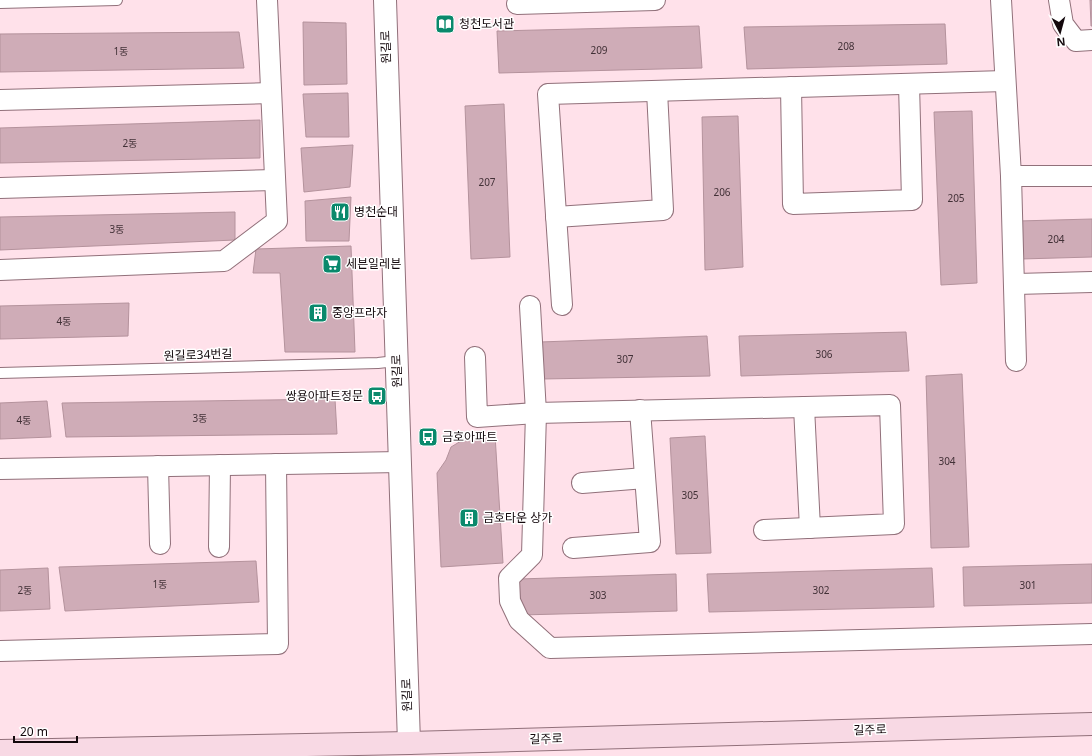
<svg xmlns="http://www.w3.org/2000/svg" width="1092" height="756" viewBox="0 0 1092 756" font-family="'Noto Sans','Noto Sans KR',sans-serif">
<style>
.building{fill:#cfacb7;stroke:#b4929c}
.lines{fill:none;stroke-linecap:round;stroke-linejoin:round}
.service-casing{stroke:#91707a;stroke-width:12}
.minor-casing{stroke:#91707a;stroke-width:22}
.tertiary-casing{stroke:#91707a;stroke-width:24}
.secondary-casing{stroke:#91707a;stroke-width:24}
.service{stroke:#fff;stroke-width:10}
.minor{stroke:#fff;stroke-width:20}
.tertiary{stroke:#fff;stroke-width:22}
.secondary{stroke:#f8d9e4;stroke-width:22}
.labels{text-anchor:middle;stroke-width:3;stroke-linejoin:round;paint-order:stroke}
.number-label{font-size:10px;fill:#423137}
.poi-label{font-size:12px;fill:#13080c;stroke:#fff;text-anchor:start}
.street-label{font-size:12px;fill:#13080c;stroke:#fff}
</style>
<rect width="100%" height="100%" fill="#ffe1ea"/>
<g class="building">
<polygon points="1090,0 1092,0 1092,26 1091,26"/>
<polygon points="303,22 346,23 347,84 304,85"/>
<polygon points="945,24 947,64 747,69 744,27"/>
<polygon points="699,26 702,68 499,73 497,31"/>
<polygon points="239,32 244,68 0,72 0,34"/>
<polygon points="348,93 349,137 306,137 303,94"/>
<polygon points="504,104 510,257 471,259 465,106"/>
<polygon points="972,111 977,283 941,285 934,112"/>
<polygon points="738,116 743,267 705,270 702,117"/>
<polygon points="260,120 260,158 0,163 0,128"/>
<polygon points="353,145 350,187 304,192 301,148"/>
<polygon points="351,197 349,241 306,241 305,201"/>
<polygon points="235,212 235,240 0,250 0,217"/>
<polygon points="1092,219 1092,257 1021,259 1018,221"/>
<polygon points="351,246 355,352 285,352 280,273 253,273 256,249"/>
<polygon points="129,303 128,336 0,339 0,306"/>
<polygon points="906,332 909,371 741,376 739,336"/>
<polygon points="707,336 710,376 542,379 540,342"/>
<polygon points="962,374 969,547 931,548 926,376"/>
<polygon points="335,399 337,434 66,437 62,403"/>
<polygon points="47,401 51,437 0,439 0,403"/>
<polygon points="495,435 503,563 441,567 437,473 446,460 451,447 461,441"/>
<polygon points="705,436 711,553 676,554 670,438"/>
<polygon points="256,561 259,602 65,611 59,567"/>
<polygon points="1092,564 1092,603 964,606 963,567"/>
<polygon points="48,568 50,609 0,611 0,570"/>
<polygon points="932,568 934,607 709,612 707,574"/>
<polygon points="676,574 677,611 520,615 519,579"/>
</g>
<g class="lines">
<g class="service-casing">
<g id="service">
<polyline points="0,3 117,0"/>
<polyline points="0,373 378,363 396,361"/>
</g>
</g>
<g class="minor-casing">
<g id="minor">
<polyline points="1001,0 1011,176"/>
<polyline points="1059,0 1063,24 1076,41 1092,40"/>
<polyline points="517,4 655,0"/>
<polyline points="791,87 793,204 912,200 909,84"/>
<polyline points="0,100 271,93"/>
<polyline points="0,188 275,180"/>
<polyline points="556,217 663,210 657,91"/>
<polyline points="0,270 224,261 277,221 267,0"/>
<polyline points="1014,284 1092,282"/>
<polyline points="562,305 548,94 1005,81"/>
<polyline points="530,306 536,413 532,555 509,578 510,601 519,620 550,648 1092,634"/>
<polyline points="475,357 477,417 536,413 890,405 894,524 764,530"/>
<polyline points="1016,361 1011,176 1092,176"/>
<polyline points="804,407 810,528"/>
<polyline points="158,466 160,544"/>
<polyline points="0,469 400,462"/>
<polyline points="582,483 645,478"/>
<polyline points="219,547 220,465"/>
<polyline points="573,548 650,542 640,410"/>
<polyline points="0,651 278,644 276,464"/>
</g>
</g>
<g class="tertiary-casing">
<polyline id="tertiary" points="385,0 409,743"/>
</g>
<g class="secondary-casing">
<polyline id="secondary" points="0,751 409,743 1092,724"/>
</g>
<use href="#service" class="service"/>
<use href="#minor" class="minor"/>
<use href="#tertiary" class="tertiary"/>
<use href="#secondary" class="secondary"/>
</g>
<defs>
<g id="library-square" transform="scale(1)"><rect x="-9" y="-9" width="18" height="18" rx="4" fill="#0a896c" stroke="#fff"/><path d="M-6-4Q-3-5.5-.7-3.5V5Q-3 3-6 4ZM6-4Q3-5.5 .7-3.5V5Q3 3 6 4Z" fill="#fff"/></g>
<g id="restaurant-square" transform="scale(1)"><rect x="-9" y="-9" width="18" height="18" rx="4" fill="#0a896c" stroke="#fff"/><path d="M-5-6h1v4h1v-4h1v4h1v-4h1v5L-1.5 .5V6h-2V.5L-5-1ZM5-6V6H3V1.5H1.5Q1.5-4 5-6Z" fill="#fff"/></g>
<g id="supermarket-square" transform="scale(1)"><rect x="-9" y="-9" width="18" height="18" rx="4" fill="#0a896c" stroke="#fff"/><path d="M-6-5.5h2.5l.6 2H6L4.5 2H-2.5L-4.4-4H-6ZM-1.5 3.2a1.3 1.3 0 1 0 .1 0ZM3 3.2a1.3 1.3 0 1 0 .1 0Z" fill="#fff"/></g>
<g id="building-square" transform="scale(1)"><rect x="-9" y="-9" width="18" height="18" rx="4" fill="#0a896c" stroke="#fff"/><path d="M-4-6H4V6H1V3H-1V6H-4ZM-2.5-4.3h1.7v1.8h-1.7ZM.8-4.3h1.7v1.8H.8ZM-2.5-1h1.7V.8h-1.7ZM.8-1h1.7V.8H.8Z" fill="#fff"/></g>
<g id="bus-square" transform="scale(1)"><rect x="-9" y="-9" width="18" height="18" rx="4" fill="#0a896c" stroke="#fff"/><path d="M-5-6H5V4H4V6H2V4H-2V6H-4V4H-5ZM-3.5-4V0h7V-4ZM-3.5 1.2v1.5H-2V1.2ZM2 1.2v1.5H3.5V1.2Z" fill="#fff"/></g>
</defs>
<g fill-rule="evenodd">
<use href="#library-square" x="445" y="24"/>
<use href="#restaurant-square" x="340" y="212"/>
<use href="#supermarket-square" x="332" y="264"/>
<use href="#building-square" x="318" y="313"/>
<use href="#bus-square" x="377" y="396"/>
<use href="#bus-square" x="428" y="437"/>
<use href="#building-square" x="469" y="518"/>
</g>
<g class="labels">
<g class="number-label">
<text x="846" y="50">208</text>
<text x="599" y="54">209</text>
<text x="121" y="55">1동</text>
<text x="130" y="147">2동</text>
<text x="487" y="186">207</text>
<text x="722" y="196">206</text>
<text x="956" y="202">205</text>
<text x="117" y="233">3동</text>
<text x="1056" y="243">204</text>
<text x="64" y="325">4동</text>
<text x="824" y="358">306</text>
<text x="625" y="363">307</text>
<text x="200" y="422">3동</text>
<text x="24" y="424">4동</text>
<text x="947" y="465">304</text>
<text x="690" y="499">305</text>
<text x="160" y="588">1동</text>
<text x="1028" y="589">301</text>
<text x="25" y="594">2동</text>
<text x="821" y="594">302</text>
<text x="598" y="599">303</text>
</g>
<g class="poi-label">
<text x="459" y="28">청천도서관</text>
<text x="354" y="216">병천순대</text>
<text x="346" y="268">세븐일레븐</text>
<text x="332" y="317">중앙프라자</text>
<text x="363" y="400" text-anchor="end">쌍용아파트정문</text>
<text x="442" y="441">금호아파트</text>
<text x="483" y="522">금호타운 상가</text>
</g>
<g class="street-label">
<text transform="translate(386 47) rotate(-92)" y="4">원길로</text>
<text transform="translate(198 355) rotate(-2)" y="4">원길로34번길</text>
<text transform="translate(397 371) rotate(-92)" y="4">원길로</text>
<text transform="translate(407 695) rotate(-92)" y="4">원길로</text>
<text transform="translate(870 730) rotate(-2)" y="4">길주로</text>
<text transform="translate(546 739) rotate(-2)" y="4">길주로</text>
</g>
</g>
<g transform="translate(1060 32) rotate(174)" stroke="#ffffff" stroke-width="3" paint-order="stroke">
<path d="M0-3L7 15L0 10L-7 15Z" fill="#13080c"/>
<text y="-6" font-size="11" font-weight="bold" text-anchor="middle" fill="#13080c">N</text>
</g>
<path d="M14 736v6h63v-6" fill="none" stroke="#13080c" stroke-width="2"/>
<text x="20" y="736" font-size="12" fill="#13080c" stroke="#ffffff" stroke-width="3" paint-order="stroke">20 m</text>
</svg>
